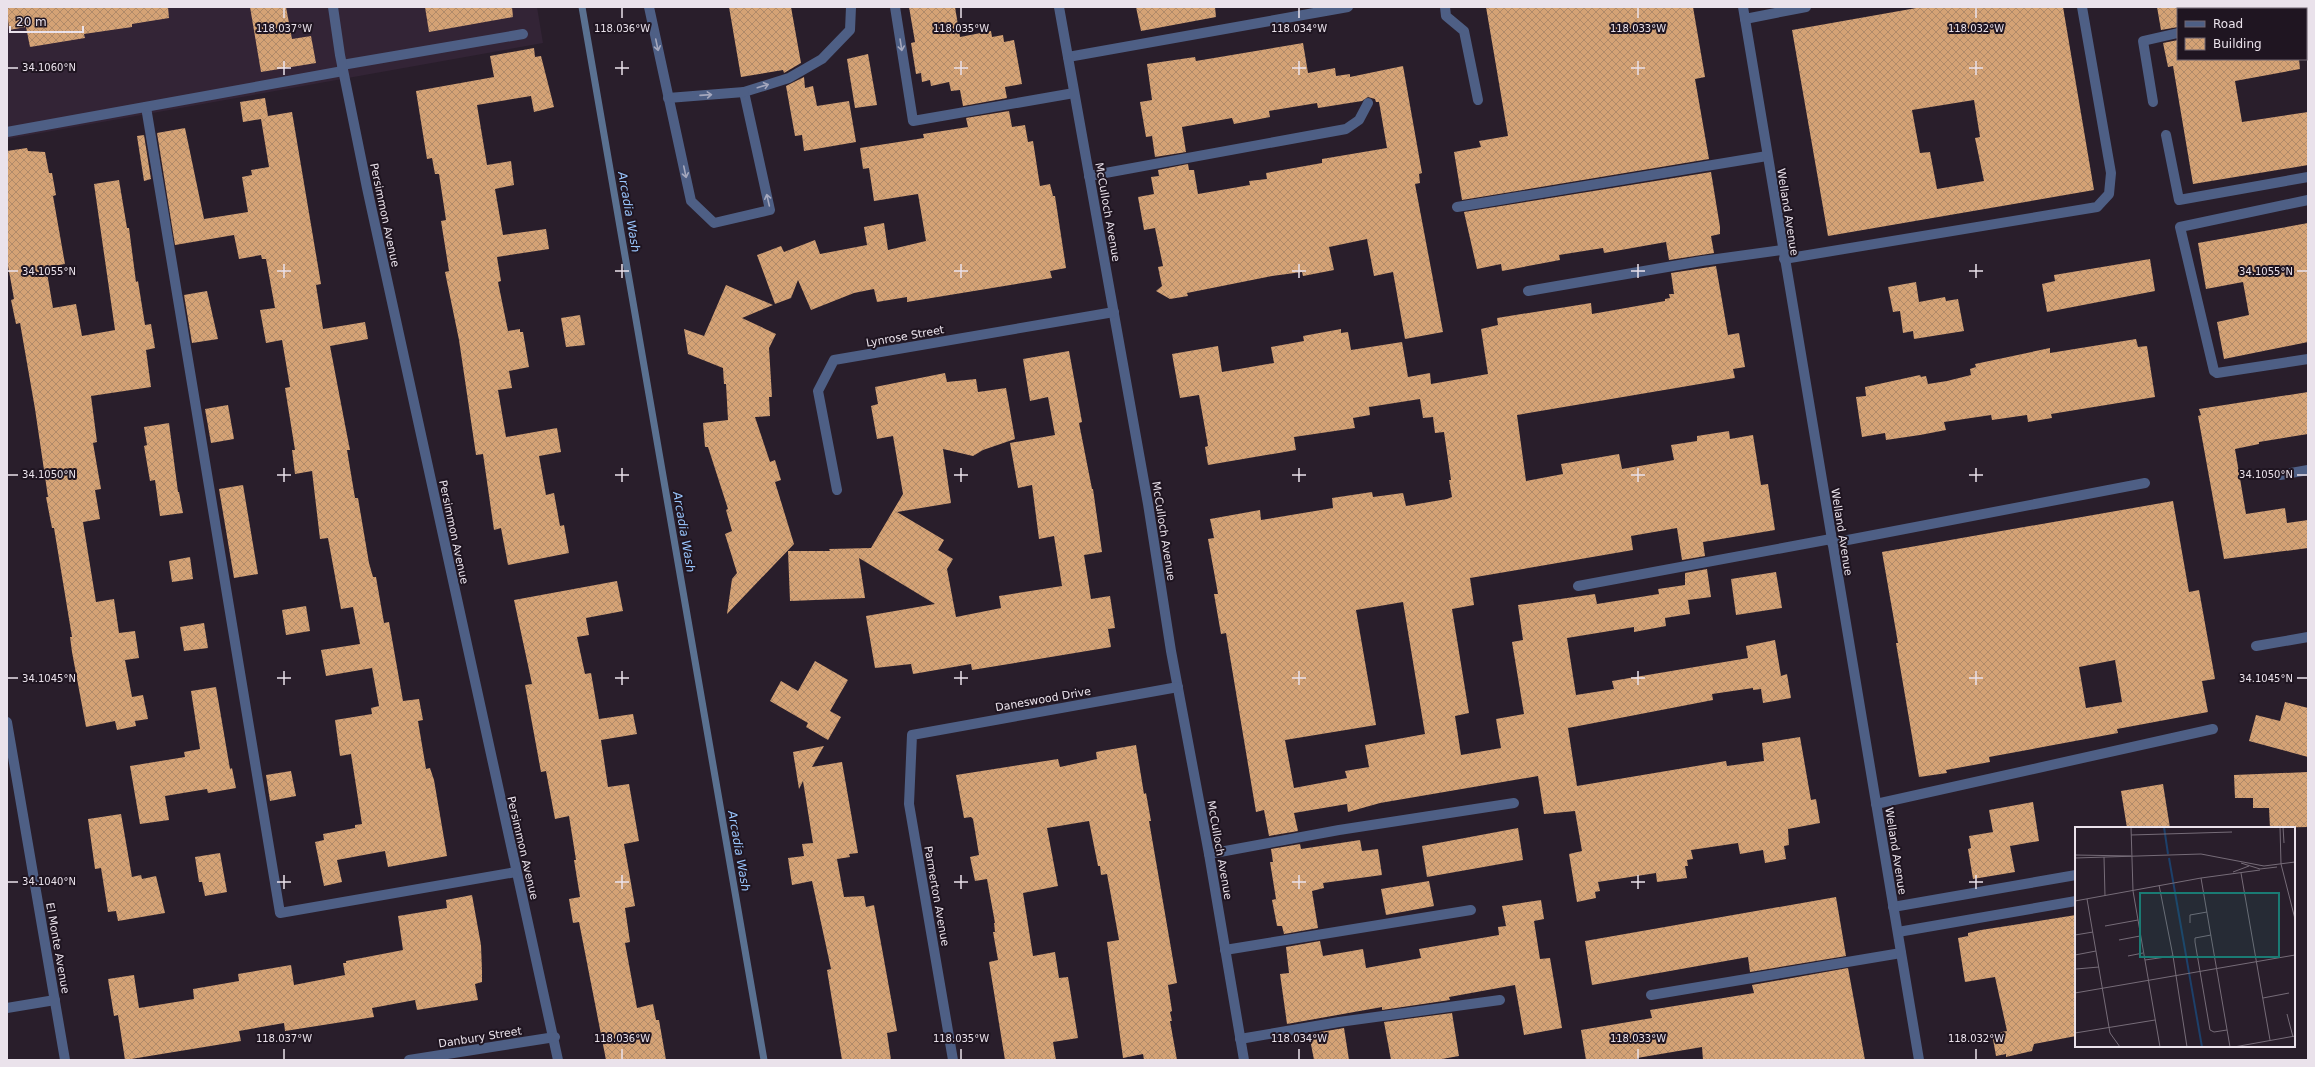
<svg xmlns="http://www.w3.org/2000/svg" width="2315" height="1067" viewBox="0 0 2315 1067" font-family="'DejaVu Sans',sans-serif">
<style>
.built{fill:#332436}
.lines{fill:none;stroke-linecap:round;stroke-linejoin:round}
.stream{stroke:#5a7191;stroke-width:7}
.building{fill:url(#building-cross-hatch);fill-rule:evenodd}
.service{stroke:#4e5f85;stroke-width:10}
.minor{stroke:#4e5f85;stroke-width:10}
.tertiary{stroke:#4e5f85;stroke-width:10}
.oneway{stroke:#a4a7bd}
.ticks{fill:none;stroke:#eae2eb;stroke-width:1.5}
.labels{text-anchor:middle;stroke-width:4;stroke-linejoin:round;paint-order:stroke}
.street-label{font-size:11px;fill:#eae2eb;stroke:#1f1521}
.water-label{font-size:12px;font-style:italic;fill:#99c4fb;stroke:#1f1521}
.inset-river{fill:none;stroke:#1d406a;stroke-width:2}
.inset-road{fill:none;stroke:#766c78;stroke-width:1}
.view{fill:#1a7b74;fill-opacity:0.15;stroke:#1a7b74;stroke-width:2}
.inset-edge{fill:none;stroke:#eae2eb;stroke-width:2}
.ticks-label{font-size:10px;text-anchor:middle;fill:#eae2eb;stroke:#1f1521;stroke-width:4;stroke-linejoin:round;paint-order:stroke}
</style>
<defs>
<pattern id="building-cross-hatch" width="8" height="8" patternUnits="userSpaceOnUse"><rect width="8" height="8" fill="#d4a275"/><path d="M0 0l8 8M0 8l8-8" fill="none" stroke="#b08a69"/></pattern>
</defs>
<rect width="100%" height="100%" fill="#291e2b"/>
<polygon class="built" points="7,7 537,7 543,43 7,139"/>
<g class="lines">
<polyline class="stream" points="582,7 764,1060"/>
</g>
<g class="building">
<polygon points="7,7 168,7 169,18 132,24 132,27 84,34 85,38 30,47 26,27 9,30"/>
<polygon points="250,7 286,7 292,39 311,36 316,63 261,72"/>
<polygon points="425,7 512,7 513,17 429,32"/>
<polygon points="729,7 791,7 801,63 784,73 783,70 741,77"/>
<polygon points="909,7 955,7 960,37 991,31 992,37 1003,35 1004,42 1014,40 1022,84 1005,87 1007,98 963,106 960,90 951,91 949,82 931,86 930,80 922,82 921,73 916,74 911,43 915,42"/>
<polygon points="1136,7 1215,7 1216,17 1141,31"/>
<polygon points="1486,7 1693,7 1705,77 1695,79 1709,159 1462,200 1454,152 1481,147 1479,141 1508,136"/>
<path d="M1922,7h141l31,183 -266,46 -36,-206zM1974,100l6,37 -5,1 9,43 -47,8 -7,-37 -10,1 -8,-43z"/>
<polygon points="2157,7 2178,7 2178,27 2161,30"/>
<polygon points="2178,40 2178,59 2299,59 2300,69 2235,81 2242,122 2308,112 2308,165 2193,184 2173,66 2168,67 2163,43"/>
<polygon points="1303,43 1308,73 1335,68 1336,76 1350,74 1350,77 1403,66 1422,173 1419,174 1420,183 1415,184 1443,332 1405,339 1393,272 1374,276 1367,239 1329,247 1334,270 1303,276 1302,272 1272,276 1187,293 1188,296 1170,299 1156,291 1162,286 1158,267 1163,266 1155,228 1144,230 1138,197 1154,194 1151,177 1159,176 1158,170 1188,164 1189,170 1194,170 1198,194 1250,185 1249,181 1267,179 1266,173 1322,163 1322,159 1387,148 1379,102 1376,102 1375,99 1368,97 1362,101 1318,108 1317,103 1269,111 1270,117 1234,124 1232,118 1182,127 1186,152 1155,157 1152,136 1146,137 1140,102 1152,100 1147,64 1195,57 1196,61"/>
<polygon points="534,48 535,57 541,56 554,107 534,112 531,96 477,105 487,165 511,161 514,185 495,189 503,235 546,229 549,249 497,257 501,281 498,282 508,331 520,329 520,332 523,332 529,367 509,371 512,388 498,390 506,437 557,428 561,452 539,456 546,495 554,493 560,526 564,525 569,553 508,565 501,528 494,530 483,454 476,455 459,340 445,272 449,271 441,221 446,220 439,174 435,174 432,158 427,159 416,91 494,77 490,56"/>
<polygon points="868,54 877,105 855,108 847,59"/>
<polygon points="804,77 805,88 813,86 817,106 849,101 856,142 804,151 802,135 795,136 786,86"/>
<polygon points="265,98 268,116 292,112 321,284 316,285 323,329 365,322 368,339 330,346 347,435 350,450 347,450 355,498 358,498 369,563 373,577 376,577 384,623 389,622 403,701 419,699 423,720 418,721 426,769 430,768 434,780 447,856 388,867 385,851 337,860 342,882 324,886 315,842 324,840 323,834 355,828 355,825 362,824 351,754 340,756 335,720 372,714 371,708 379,706 372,668 326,676 321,650 360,644 353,607 341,609 328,538 320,539 312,471 295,474 292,450 295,450 285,388 290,387 282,340 266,343 260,310 275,308 266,259 262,259 261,255 239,259 234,235 175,245 157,133 185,128 204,219 248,212 242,177 252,175 251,170 269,167 261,119 243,122 240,102"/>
<polygon points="1009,111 1012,127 1025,125 1028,142 1033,141 1040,186 1050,184 1053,196 1055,196 1066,268 1050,271 1052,278 907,302 907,297 877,302 874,289 854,293 811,310 798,280 791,298 775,304 757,255 781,246 784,252 815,240 820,254 867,245 864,227 884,223 888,250 926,241 918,194 874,201 869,168 863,169 860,148 924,138 923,134 968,127 966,118"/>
<polygon points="144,135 151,179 144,181 137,136"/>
<polygon points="27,148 28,151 45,152 49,173 52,173 56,195 53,196 65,264 46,267 53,308 76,304 82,336 115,330 94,184 119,180 127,228 129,228 136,282 138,281 145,325 151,324 155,348 146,350 151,387 91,396 97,442 93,443 101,489 95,490 100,519 83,522 96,602 114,599 119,633 135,631 139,658 125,660 132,697 143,695 148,719 135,721 136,726 117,730 115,721 86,727 72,652 70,637 72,637 54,528 52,528 46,497 48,497 35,409 20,323 16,324 11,300 14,299 7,260 7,151"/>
<polygon points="1711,172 1720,227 1720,234 1711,236 1714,253 1669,260 1666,242 1604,253 1603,248 1565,254 1559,255 1560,260 1502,271 1501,264 1477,269 1464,212"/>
<polygon points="2308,223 2308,342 2224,359 2217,322 2249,315 2243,282 2206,289 2198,243"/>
<polygon points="2150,259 2155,291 2047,312 2042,284 2055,281 2054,275"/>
<path d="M1716,266l12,69 11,-2 6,34 -12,2 2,9 -218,37 9,66 37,-7 -2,-10 58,-10 3,15 52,-9 -3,-15 26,-4v-5l32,-5 1,8 23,-4 8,50 7,-1 7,46 -72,12 2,14 -23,4 -5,-32 -46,8 2,14 -163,28 4,27 -22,4 17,104 -14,3 6,39 40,-7 -5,-29 28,-5 -12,-72 11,-2 -5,-35 77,-11 2,10 62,-10 -1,-5 27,-4v-12l22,-4 4,28 -23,3 2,14 -25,4 1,8 -32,6v-5l-67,11 9,57 38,-6 -2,-8 136,-23 -2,-12 29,-6 6,36 6,-2 4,24 -28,5 -2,-14 -8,1v-2l-41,6 1,6 -145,28 9,58 149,-25 1,5 37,-5 -2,-18 38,-6 11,63 5,-1 4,24 -32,6 1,16 -5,1 2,13 -21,4 -2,-13 -23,4 -2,-11 -47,7 2,9 -6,1 1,6h-3l2,12 -30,4 -1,-9 -58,9 2,9 -5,1 1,6 -19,4 -8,-48 13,-3 -7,-40 -31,3 -6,-38 -158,27 -32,9 -1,-8 -53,9 4,18 -29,5 -5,-26 -8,2 -30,-179 -5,1 -7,-40h4l-10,-55 6,-1 -4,-19 50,-9 1,10 72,-12 -1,-10 40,-6 1,5 30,-4 3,13 41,-7 5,-2 -3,-17h2l-7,-48 -9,1 -2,-16 -10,1 -3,-19 -51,8 1,8 -17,3 2,10 -61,9 2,13 -88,15 -3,-18 3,-1 -9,-51 -19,3 -8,-44 46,-8 4,26 52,-9 -3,-16 33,-6 -1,-5 38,-7v4l7,-1 3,18 51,-8 6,35 22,-4 1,11 57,-10 -7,-45 17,-4 -1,-7 94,-15 1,11 73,-13v-2l5,-1 -1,-4h5l-3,-21zM1403,602l22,132 -60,11 4,22 -24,4 2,7 -53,10 -9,-48 91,-15 -20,-115z"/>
<polygon points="1916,282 1919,302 1945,297 1946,301 1958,299 1964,331 1914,339 1913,331 1903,333 1900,311 1893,312 1888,287"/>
<polygon points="726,285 773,305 742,318 776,334 769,348 772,397 769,397 770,416 755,417 770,462 775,460 781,480 775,482 794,544 727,614 732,579 737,573 725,534 732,531 726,510 728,509 708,447 705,447 703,423 728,420 726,384 724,384 723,368 688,354 684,329 704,336"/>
<polygon points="207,291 218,339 192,343 184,295"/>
<polygon points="580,315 585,345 566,347 561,318"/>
<polygon points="2136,339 2138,347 2147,346 2155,397 2051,414 2052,418 2028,422 2027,415 1992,420 1991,415 1944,422 1946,430 1920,435 1886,440 1885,433 1862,437 1856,397 1866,396 1865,387 1920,375 1921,377 1926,376 1928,384 1947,381 1971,375 1970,369 1976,367 1975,364 2050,348 2050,353"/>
<polygon points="1069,351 1082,422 1079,423 1092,489 1093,489 1102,552 1084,555 1091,599 1110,596 1115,628 1108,629 1111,647 972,670 971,664 913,674 911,664 875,668 866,616 935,604 859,558 865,598 790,601 788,551 830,551 829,549 871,548 903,494 893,436 877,439 871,406 878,404 875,387 945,373 947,382 976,379 978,392 1006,388 1015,439 983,450 973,456 943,449 951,503 897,512 944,540 938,550 953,559 947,569 956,617 1001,608 999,596 1062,586 1054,536 1039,539 1032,485 1018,488 1010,443 1055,435 1048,397 1030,401 1023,359"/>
<polygon points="2308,392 2308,434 2259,442 2259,444 2235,449 2246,514 2285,508 2287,523 2308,520 2308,548 2224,559 2198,416 2201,415 2199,409"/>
<polygon points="228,405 234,439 211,443 205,409"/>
<polygon points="169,423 178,492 179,492 183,513 160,516 155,480 150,481 144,446 147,445 144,427"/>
<polygon points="243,485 258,574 234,578 219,489"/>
<path d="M2173,501l16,91 10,-2 16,89 -13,2 6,31 -91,17 1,4 -129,24 1,5 -44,8 1,3 -28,4 -23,-134h2l-16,-91zM2115,660l7,42 -36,6 -7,-41z"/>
<polygon points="190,557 193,579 172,582 169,561"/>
<polygon points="1776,572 1782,608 1736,615 1731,579"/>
<polygon points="617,581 623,611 586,618 589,635 577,637 585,674 591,673 599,719 633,714 637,734 601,740 608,787 629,784 639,841 624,844 635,906 625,908 630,942 625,943 637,1008 653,1004 656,1020 659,1020 666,1060 606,1060 579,922 573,923 569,899 580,897 574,860 576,860 569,816 555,819 546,771 541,772 525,685 532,684 514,600"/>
<polygon points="306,606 310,631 286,635 282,610"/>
<polygon points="204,623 208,648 184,651 180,627"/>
<polygon points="815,661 848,680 830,711 841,717 828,740 806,727 808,723 770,701 781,681 798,691"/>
<polygon points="216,687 230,769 232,768 236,788 208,793 207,789 165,796 169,820 140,824 130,766 185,757 184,752 200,749 191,691"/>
<polygon points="2285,702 2308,708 2308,757 2249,741 2256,715 2280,721"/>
<polygon points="1136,745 1144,794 1146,793 1151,821 1149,821 1177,983 1168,985 1172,1011 1170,1012 1172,1021 1170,1021 1177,1060 1144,1060 1143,1054 1123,1058 1107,942 1119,940 1107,874 1101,875 1100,866 1098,866 1089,821 1047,828 1058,886 1023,893 1033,956 1055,952 1059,978 1068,977 1078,1038 1053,1042 1056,1060 1005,1060 989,962 998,960 993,932 995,932 994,923 995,923 987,879 975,881 970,857 979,855 973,819 971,817 964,818 956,775 1058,759 1060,767 1097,759 1096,752"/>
<polygon points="824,746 812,767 842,762 858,853 849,854 850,857 837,859 844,897 864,896 866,907 874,905 897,1031 887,1033 891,1060 842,1060 827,970 831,969 812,881 792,885 788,858 804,856 802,844 813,843 803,781 799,789 793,752"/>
<polygon points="291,771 296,796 270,801 266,775"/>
<polygon points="2308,772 2308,827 2270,828 2269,808 2253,808 2253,798 2235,798 2234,775"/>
<polygon points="2163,784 2170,828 2127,828 2121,791"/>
<polygon points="2033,802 2039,841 2010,846 2015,872 1973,879 1968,849 1971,848 1969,836 1993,832 1989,810"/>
<polygon points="121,814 132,877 141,875 142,879 156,876 165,913 118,921 116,911 108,912 101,868 95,869 88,819"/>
<polygon points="1518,828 1523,860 1427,877 1422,846"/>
<polygon points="1360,840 1362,851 1378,849 1382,875 1323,883 1324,888 1312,891 1318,928 1284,934 1282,926 1277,926 1272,900 1276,899 1270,862 1273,862 1271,849 1300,844 1301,849"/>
<polygon points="220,853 227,892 205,896 202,882 199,882 195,857"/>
<polygon points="1429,881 1434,906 1386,915 1381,889"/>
<polygon points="472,895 481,945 482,971 482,982 475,984 478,1000 417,1010 415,1000 372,1008 374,1017 285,1031 284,1023 239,1031 241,1041 125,1060 118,1015 114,1016 108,979 134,975 139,1008 194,999 193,989 239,981 238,974 291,965 294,985 345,975 343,963 346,963 346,961 403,950 398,916 447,908 446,900"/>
<polygon points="1836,897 1846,956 1750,972 1748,957 1592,985 1585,941"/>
<polygon points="1541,900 1544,919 1534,921 1540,959 1550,958 1562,1028 1524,1035 1515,985 1449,997 1450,1000 1382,1010 1382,1007 1287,1024 1280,974 1289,973 1286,947 1320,941 1323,956 1363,949 1366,968 1421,958 1419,949 1499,935 1498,927 1506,926 1502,906"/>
<polygon points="2076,915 2076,1036 2034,1044 2032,1051 2006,1057 2006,1054 1996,1056 1992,1034 2007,1031 1995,977 1965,982 1958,938 1968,936 1968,933 1981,930"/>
<polygon points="1848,968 1865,1060 1703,1060 1702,1047 1637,1058 1637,1060 1586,1060 1581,1030 1652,1018 1650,1010 1754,993 1752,985"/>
<polygon points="1452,1013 1459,1056 1436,1060 1391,1060 1384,1022"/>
<polygon points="1344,1028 1349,1060 1314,1060 1309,1034"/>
</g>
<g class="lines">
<g class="service">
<polyline points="649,7 691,201 714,223 770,210 744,92 789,78 822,59 850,30 851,7"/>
<polyline points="895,7 913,121 1074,93"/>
<polyline points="1445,7 1446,16 1464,31 1478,100"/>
<polyline points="2306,12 2308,12"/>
<polyline points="1745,19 1806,7"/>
<polyline points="1068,57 1348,7"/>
<polyline points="342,65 523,34"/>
<polyline points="668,98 744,92"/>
<polyline points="2153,102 2143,41 2178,33"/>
<polyline points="146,107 280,913 516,872"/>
<polyline points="7,132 343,71"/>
<polyline points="2166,135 2179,200 2308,177"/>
<polyline points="1089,176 1346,129 1359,120 1368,103"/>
<polyline points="2308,200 2180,227 2214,371 2217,373 2308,359"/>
<polyline points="1457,207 1767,156"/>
<polyline points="1784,259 2097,207 2109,194 2111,173 2082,7"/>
<polyline points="1528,291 1702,261 1782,250"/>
<polyline points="2280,475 2308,470"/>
<polyline points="1832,543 2145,483"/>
<polyline points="1578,586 1831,539"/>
<polyline points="2256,646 2308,637"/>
<polyline points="1876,804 2213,729"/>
<polyline points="1209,854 1339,830 1514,803"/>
<polyline points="1893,907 2076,875"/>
<polyline points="1898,932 2076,901"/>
<polyline points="1225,950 1471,910"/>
<polyline points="1651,995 1901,953"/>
<polyline points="1240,1039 1339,1022 1500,1000"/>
</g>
<g class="minor">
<polyline points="333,7 340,55 367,188 558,1060"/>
<polyline points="1059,7 1148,504 1171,651 1209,854 1244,1060"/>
<polyline points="1743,7 1919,1060"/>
<polyline points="837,490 818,391 834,360 1114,312"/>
<polyline points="7,1008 55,1000"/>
<polyline points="409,1060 555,1037"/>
<polyline points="953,1060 909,804 912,735 1178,687"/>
</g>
<polyline class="tertiary" points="7,722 65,1060"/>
</g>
<defs><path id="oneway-shaft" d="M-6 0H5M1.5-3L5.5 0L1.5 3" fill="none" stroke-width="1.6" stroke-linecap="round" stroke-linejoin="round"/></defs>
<g class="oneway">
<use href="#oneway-shaft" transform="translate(657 45) rotate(78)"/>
<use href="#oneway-shaft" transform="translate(901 45) rotate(81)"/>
<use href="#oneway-shaft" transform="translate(763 86) rotate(-17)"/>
<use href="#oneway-shaft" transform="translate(706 95) rotate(-4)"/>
<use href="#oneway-shaft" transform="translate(685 172) rotate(78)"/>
<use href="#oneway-shaft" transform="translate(768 200) rotate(-103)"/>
</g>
<path class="ticks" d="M284,8v10M622,8v10M961,8v10M1299,8v10M1638,8v10M1976,8v10M284,61v14M622,61v14M961,61v14M1299,61v14M1638,61v14M1976,61v14M8,68h10M277,68h14M615,68h14M954,68h14M1292,68h14M1631,68h14M1969,68h14M284,264v14M622,264v14M961,264v14M1299,264v14M1638,264v14M1976,264v14M8,271h10M277,271h14M615,271h14M954,271h14M1292,271h14M1631,271h14M1969,271h14M2297,271h10M284,468v14M622,468v14M961,468v14M1299,468v14M1638,468v14M1976,468v14M8,475h10M277,475h14M615,475h14M954,475h14M1292,475h14M1631,475h14M1969,475h14M2297,475h10M284,671v14M622,671v14M961,671v14M1299,671v14M1638,671v14M1976,671v14M8,678h10M277,678h14M615,678h14M954,678h14M1292,678h14M1631,678h14M1969,678h14M2297,678h10M284,875v14M622,875v14M961,875v14M1299,875v14M1638,875v14M1976,875v14M8,882h10M277,882h14M615,882h14M954,882h14M1292,882h14M1631,882h14M1969,882h14M284,1049v10M622,1049v10M961,1049v10M1299,1049v10M1638,1049v10M1976,1049v10"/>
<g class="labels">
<g class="street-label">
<text transform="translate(1108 212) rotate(80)" y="4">McCulloch Avenue</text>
<text transform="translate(1788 212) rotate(81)" y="4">Welland Avenue</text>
<text transform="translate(385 215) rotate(78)" y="4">Persimmon Avenue</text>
<text transform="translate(905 336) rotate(-10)" y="4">Lynrose Street</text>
<text transform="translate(1164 531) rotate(81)" y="4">McCulloch Avenue</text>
<text transform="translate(454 532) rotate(78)" y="4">Persimmon Avenue</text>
<text transform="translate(1842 532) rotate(81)" y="4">Welland Avenue</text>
<text transform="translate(1043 699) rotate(-10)" y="4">Daneswood Drive</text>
<text transform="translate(523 848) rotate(77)" y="4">Persimmon Avenue</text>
<text transform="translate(1220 850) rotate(80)" y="4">McCulloch Avenue</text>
<text transform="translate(1896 851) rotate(81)" y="4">Welland Avenue</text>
<text transform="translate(937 896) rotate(80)" y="4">Parmerton Avenue</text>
<text transform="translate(58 948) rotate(80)" y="4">El Monte Avenue</text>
<text transform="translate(480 1037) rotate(-9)" y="4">Danbury Street</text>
</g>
<g class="water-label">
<text transform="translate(629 212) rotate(80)" y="4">Arcadia Wash</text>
<text transform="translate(684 532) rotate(80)" y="4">Arcadia Wash</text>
<text transform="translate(739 851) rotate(80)" y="4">Arcadia Wash</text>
</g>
</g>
<g transform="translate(2075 827)">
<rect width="220" height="220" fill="#291e2b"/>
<path class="inset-river" d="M89,0l4,27M94,31l33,189"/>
<path class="inset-road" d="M56,0l2,64 27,156M205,0l1,37 14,55M208,0l1,16M56,8l101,-3M0,28l56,1M29,30l1,39M0,31l126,-4 63,12 31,-4M166,36l19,6 17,-2M158,45l16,-6M166,46l29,167M126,51l29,169M84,58l14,71 14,91M12,72l23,134 10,14M0,74l126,-23 59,-8M115,96v-8l17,-3M30,99l33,-6M0,108l18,-3M136,108l-16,3v4l15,88 4,2 13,-2M44,113l21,-4M0,128l21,-4M53,129l15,-3M70,133l28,-4M1,142l23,-2M0,166l220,-38M188,171l26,-5M212,187l6,23M0,206l80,-13M159,220l61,-11"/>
<path class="view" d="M65,66h139v64h-139z"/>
<rect width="220" height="220" class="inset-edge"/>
</g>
<g class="ticks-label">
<text x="284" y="32">118.037°W</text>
<text x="622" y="32">118.036°W</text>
<text x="961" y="32">118.035°W</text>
<text x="1299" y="32">118.034°W</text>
<text x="1638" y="32">118.033°W</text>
<text x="1976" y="32">118.032°W</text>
<text x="49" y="71">34.1060°N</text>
<text x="49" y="275">34.1055°N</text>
<text x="2266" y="275">34.1055°N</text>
<text x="49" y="478">34.1050°N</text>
<text x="2266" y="478">34.1050°N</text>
<text x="49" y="682">34.1045°N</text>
<text x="2266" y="682">34.1045°N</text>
<text x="49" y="885">34.1040°N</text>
<text x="284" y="1042">118.037°W</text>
<text x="622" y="1042">118.036°W</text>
<text x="961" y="1042">118.035°W</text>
<text x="1299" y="1042">118.034°W</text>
<text x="1638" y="1042">118.033°W</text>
<text x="1976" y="1042">118.032°W</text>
</g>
<rect width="2315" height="1067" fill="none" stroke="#eae2eb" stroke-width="16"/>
<rect x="2177" y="8" width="130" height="52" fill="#1f1521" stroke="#706772"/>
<rect x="2185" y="21" width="20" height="6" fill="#4e5f85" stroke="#706772"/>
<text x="2213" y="28" font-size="12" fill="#eae2eb">Road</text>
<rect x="2185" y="38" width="20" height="12" fill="url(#building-cross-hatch)" stroke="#706772"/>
<text x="2213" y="48" font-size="12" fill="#eae2eb">Building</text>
<path d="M10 26v6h73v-6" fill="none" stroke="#eae2eb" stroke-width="2"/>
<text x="16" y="26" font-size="12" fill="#eae2eb" stroke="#1f1521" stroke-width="3" paint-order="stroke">20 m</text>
</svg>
